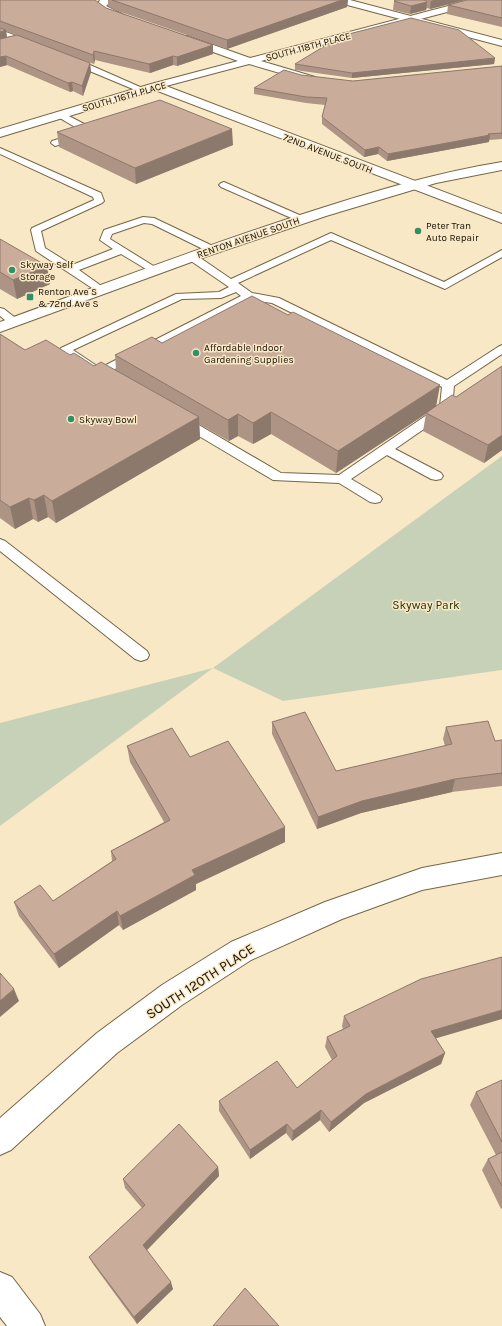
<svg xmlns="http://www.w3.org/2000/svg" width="502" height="1326" viewBox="0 0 502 1326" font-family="Karla,sans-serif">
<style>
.green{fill:#c7d1b8}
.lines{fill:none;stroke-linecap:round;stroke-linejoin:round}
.service-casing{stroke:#746647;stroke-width:2}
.minor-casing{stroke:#746647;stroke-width:2}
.tertiary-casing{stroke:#746647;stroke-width:2}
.secondary-casing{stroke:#746647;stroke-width:2}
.service{fill:#fff;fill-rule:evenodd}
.minor{fill:#fff;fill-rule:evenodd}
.tertiary{fill:#fff;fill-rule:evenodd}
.secondary{fill:#fff;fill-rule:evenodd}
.wall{fill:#ad9484;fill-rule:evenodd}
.shaded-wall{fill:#8d786c}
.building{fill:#c9ac9a;stroke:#8d786c}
.poi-dot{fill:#319069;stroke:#f9e8c5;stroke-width:1.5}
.labels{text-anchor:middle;stroke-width:3;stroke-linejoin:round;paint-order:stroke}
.far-street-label{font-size:10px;fill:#171106;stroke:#f9e8c5}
.far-poi-label{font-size:10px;fill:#171106;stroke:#f9e8c5;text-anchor:start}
.park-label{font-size:12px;fill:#263505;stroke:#f9e8c5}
.near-street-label{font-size:14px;fill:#171106;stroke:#f9e8c5}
</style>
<rect width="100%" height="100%" fill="#f9e8c5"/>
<polygon class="green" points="502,456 502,670 283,701 213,668 0,826 0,723 213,668"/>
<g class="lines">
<g class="service-casing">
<g id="service">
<polygon points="0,30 34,42 35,44 31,46 28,46 0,35"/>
<polygon points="68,58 74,58 147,90 143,92 140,92 68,62"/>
<path d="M61,112l31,16 6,-2 4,3c-12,11 -32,-6 -44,-12l-1,-2z"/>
<polygon points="78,133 81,134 82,136 81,138 55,146 51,143 52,141"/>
<polygon points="0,148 101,193 104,201 102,203 41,231 45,248 72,265 113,249 100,240 104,230 143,217 154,218 217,248 218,250 213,253 209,252 152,224 144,223 112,234 110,239 160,270 155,273 151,272 121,254 79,270 107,290 106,292 98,292 36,251 31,230 32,228 94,200 93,197 0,154"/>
<polygon points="224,182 304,217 306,219 301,222 298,221 221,187 219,185 221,183"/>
<path d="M331,233l113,49 58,-32v7l-57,32 -114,-49 -93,43 14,10 27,5 168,82 51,-33 4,-2v9l-48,32 -2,22 -2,3 -55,38 46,24 2,3 -2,3 -5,1 -5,-1 -44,-24 -36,24 29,17 2,3 -2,3 -5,1 -5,-1 -31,-19 -66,-3 -96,-57 -2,-3 2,-3h8l96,56 58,2 101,-69 2,-19 -170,-84 -21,-3 -152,77 -4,-1 -36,-26 2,-2 115,-54 43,-2 10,-5 -41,-28 -1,-2 1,-2h8l35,24zM236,292l5,4 -141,72 -27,-18 109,-51 39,-1z"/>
<polygon points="0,308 4,309 18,320 20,322 18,324 10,324 0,316"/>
<polygon points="0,539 5,541 147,651 149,655 147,659 141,661 135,659 0,551"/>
</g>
</g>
<g class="minor-casing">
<g id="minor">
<polygon points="100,0 112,0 106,6 130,18 128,20 122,20 98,9 96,7"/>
<polygon points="471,0 487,0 485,2 261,61 315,77 316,79 315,81 307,81 249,64 166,86 502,214 502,223 155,90 0,137 0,129 151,84 238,61 180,40 179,38 180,36 188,36 250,58"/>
<polygon points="502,853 502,875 422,890 342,919 251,960 182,1005 117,1053 11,1150 0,1155 0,1118 97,1033 162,985 231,942 325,902 422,868"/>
<polygon points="0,1272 12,1277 40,1314 45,1326 7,1326 0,1317"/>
</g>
</g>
<g class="tertiary-casing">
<polygon id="tertiary" points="334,0 350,0 502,40 502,46 336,2"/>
</g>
<g class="secondary-casing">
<path id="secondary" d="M502,162v8l-66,13 -110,33 -121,41 -205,75v-10c101,-37 201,-75 303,-108 65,-21 131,-41 199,-52z"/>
</g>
<use href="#service" class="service"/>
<use href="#minor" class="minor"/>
<use href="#tertiary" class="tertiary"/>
<use href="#secondary" class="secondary"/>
</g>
<g class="wall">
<path d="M0,0l98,2 8,6 107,37v9l-36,12 -4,-1 -23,8 -55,-13 -1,4 -31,-11 27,10 1,9 -8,24 -10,-5 -3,1 -63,-27 -7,2zM6,31l9,4 -8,2z"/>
<polygon points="108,0 348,0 347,7 227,49 115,10 108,6"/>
<polygon points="396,0 465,0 430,9 427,8 426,10 410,14 393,10 394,1"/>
<polygon points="502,0 502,27 447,14 448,5"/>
<polygon points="495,58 494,64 352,78 295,70 295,64"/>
<polygon points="502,66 502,139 489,140 489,142 387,161 378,154 364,157 322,124 322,117 325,105 306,103 254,94 254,88 301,75 353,81"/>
<polygon points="57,132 233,145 136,184 59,147"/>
<polygon points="0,239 50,284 17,299 0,289"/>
<polygon points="0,334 25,350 70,355 94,366 116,370 115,355 162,343 436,406 456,397 502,366 502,450 484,463 423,431 426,414 336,473 271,434 253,444 238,436 229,441 199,424 200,439 56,523 48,517 38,522 33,519 15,529 0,518"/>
<polygon points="272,722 336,771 445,746 443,739 446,727 495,741 502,740 502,786 452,792 361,813 317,829 272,734"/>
<polygon points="127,746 190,757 285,842 196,884 196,890 123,930 119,925 59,968 19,916 14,902 53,901 112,861 111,851 164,822 130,762"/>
<polygon points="344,1016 436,1039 445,1053 441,1064 364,1103 329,1132 320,1120 292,1141 286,1133 250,1159 219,1111 219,1101 297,1088 332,1060 325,1047 327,1037 343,1029 342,1026"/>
<polygon points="502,1080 502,1208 501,1209 482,1170 488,1159 496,1155 470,1105 476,1092"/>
<polygon points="218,1167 219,1176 147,1250 173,1289 137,1324 93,1264 89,1257 142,1208 125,1188 123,1179"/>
</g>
<g class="shaded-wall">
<polygon points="342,0 348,0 347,7 227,49 227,40"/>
<polygon points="434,0 465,0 430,9 431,1"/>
<polygon points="427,2 426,10 410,14 411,6"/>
<polygon points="6,30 7,39 0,42 0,32"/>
<polygon points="213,45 213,54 177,66 177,57"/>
<polygon points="94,51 95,60 94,64 93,55"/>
<polygon points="6,56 7,65 0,67 0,57"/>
<polygon points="173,56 173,65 150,73 149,64"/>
<polygon points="495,58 494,64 352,78 352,73"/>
<polygon points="90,63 91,72 83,96 82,86"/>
<polygon points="72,82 73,91 70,92 68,83"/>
<polygon points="232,129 233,145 136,184 135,168"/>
<polygon points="490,135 489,142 387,161 388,154"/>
<polygon points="379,147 378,154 364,157 365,150"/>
<polygon points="47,266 50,284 17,299 13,280"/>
<polygon points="440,385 436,407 336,473 338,451"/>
<polygon points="271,412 271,434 253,444 253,423"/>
<polygon points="238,414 238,436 229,441 228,420"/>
<polygon points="199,417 200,439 56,523 52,501"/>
<polygon points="502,435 502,450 484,463 488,445"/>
<polygon points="44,495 48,517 38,522 34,500"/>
<polygon points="29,498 33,519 15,529 10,507"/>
<polygon points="455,779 452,792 361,813 317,829 318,817 362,801"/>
<polygon points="285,827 285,842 196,884 196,890 123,930 120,916 192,870"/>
<polygon points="117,911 119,925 59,968 54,954"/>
<polygon points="14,989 19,1001 0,1017 0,1001"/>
<polygon points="502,1010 502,1019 427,1041 431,1031"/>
<polygon points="445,1053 441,1064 364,1103 329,1132 331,1122 366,1094"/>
<polygon points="321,1110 320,1120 292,1141 293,1131"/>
<polygon points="287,1124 286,1133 250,1159 250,1150"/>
<polygon points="218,1167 219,1176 145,1252 143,1245"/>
<polygon points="171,1282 173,1289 137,1324 134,1317"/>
</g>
<g class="building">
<polygon points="0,0 95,0 106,8 213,45 177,57 173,56 149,64 94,51 93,55 0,21"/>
<polygon points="112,0 342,0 227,40"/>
<polygon points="396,0 425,0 427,2 411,6 394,1"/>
<polygon points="467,0 502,0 502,18 448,5"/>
<polygon points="411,18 459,30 495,58 352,73 295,64 341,36"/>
<polygon points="0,28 6,30 0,32"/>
<polygon points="17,35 90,63 82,86 72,82 68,83 6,56 0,57 0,39"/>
<polygon points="502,66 502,133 488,134 490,135 388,154 379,147 365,150 322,117 327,98 306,97 254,88 284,70 301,75 353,81"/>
<polygon points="160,100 232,129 135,168 57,132"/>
<polygon points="0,239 47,266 13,280 0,272"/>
<polygon points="252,296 288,315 293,312 440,385 338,451 271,412 253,423 238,414 228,420 115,355 152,337 162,343"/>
<polygon points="0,334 25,350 46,340 70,355 74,353 94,366 101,362 199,417 52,501 44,495 34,500 29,498 10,507 0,500"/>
<polygon points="502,366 502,435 488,445 426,413 452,395 456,397"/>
<polygon points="305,712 336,771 452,744 446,727 488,721 495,741 502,740 502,773 455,779 362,801 318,817 272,722"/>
<polygon points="172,728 190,757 228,741 285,827 192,870 195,875 120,916 117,911 54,954 14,902 40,885 53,901 116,859 111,851 170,820 127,746"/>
<polygon points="502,957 502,1010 431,1031 445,1053 366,1094 331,1122 321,1110 293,1131 287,1124 250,1150 219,1101 277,1061 297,1088 337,1056 327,1037 350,1026 344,1016 421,979"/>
<polygon points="0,973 14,989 0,1001"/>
<polygon points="502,1080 502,1142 476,1092"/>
<polygon points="179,1124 218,1167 143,1245 171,1282 134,1317 89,1257 145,1205 123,1179"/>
<polygon points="502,1152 502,1186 488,1159"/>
<polygon points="245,1288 279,1326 213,1326"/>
</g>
<g class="poi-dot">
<circle cx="418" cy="231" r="4"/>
<circle cx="12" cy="270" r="4"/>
<rect x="26" y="293" width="8" height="8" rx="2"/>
<circle cx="196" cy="353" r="4"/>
<circle cx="71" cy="419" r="4"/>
</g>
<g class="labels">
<g class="far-street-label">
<text transform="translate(308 46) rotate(-15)" y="4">SOUTH 118TH PLACE</text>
<text transform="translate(124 96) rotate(-16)" y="4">SOUTH 116TH PLACE</text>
<text transform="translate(328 153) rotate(21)" y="4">72ND AVENUE SOUTH</text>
<text transform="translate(248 237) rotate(-19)" y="4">RENTON AVENUE SOUTH</text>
</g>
<g class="far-poi-label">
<text x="426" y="229">Peter Tran<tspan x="426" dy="12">Auto Repair</tspan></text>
<text x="20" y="268">Skyway Self<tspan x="20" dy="12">Storage</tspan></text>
<text x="38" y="295">Renton Ave S<tspan x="38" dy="12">&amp; 72nd Ave S</tspan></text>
<text x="204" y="351">Affordable Indoor<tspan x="204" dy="12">Gardening Supplies</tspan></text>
<text x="79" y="423">Skyway Bowl</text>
</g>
<g class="park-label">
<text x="426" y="609">Skyway Park</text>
</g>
<g class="near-street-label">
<text transform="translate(200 981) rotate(-33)" y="5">SOUTH 120TH PLACE</text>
</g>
</g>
</svg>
